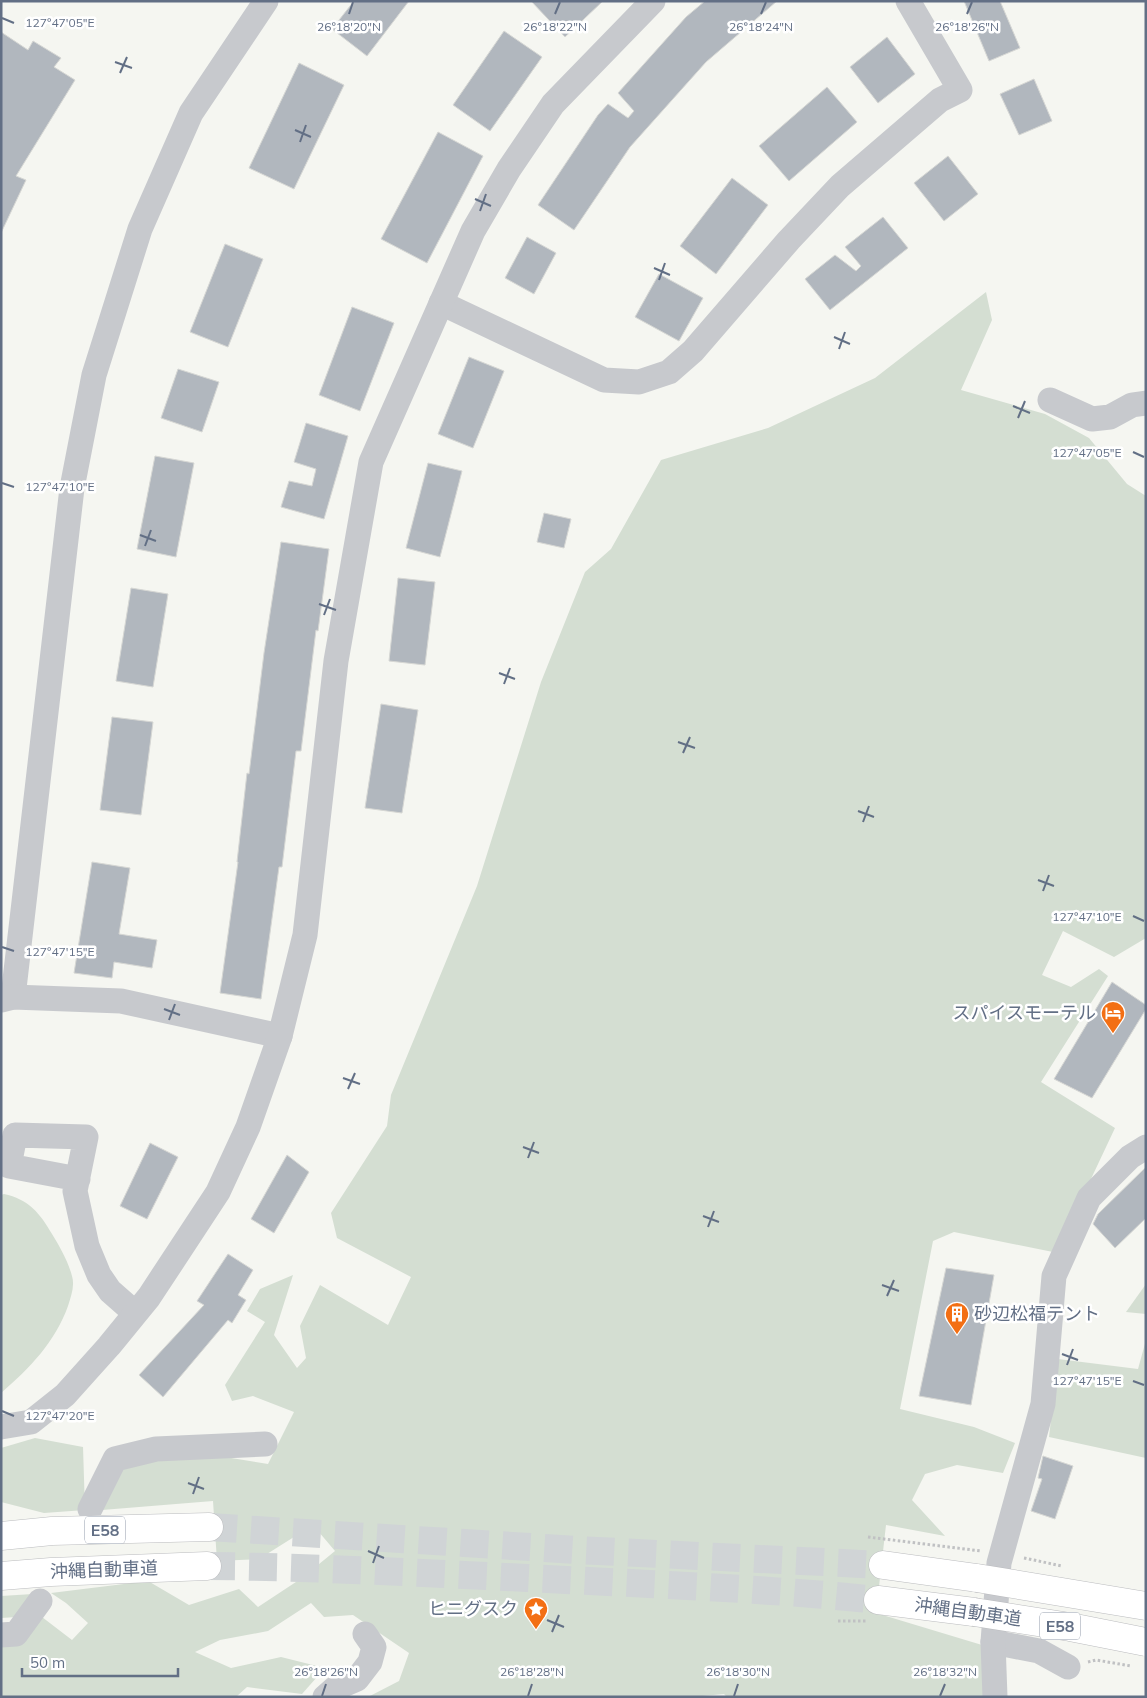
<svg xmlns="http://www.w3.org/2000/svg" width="1147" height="1698" viewBox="0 0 1147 1698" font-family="Mulish,'Noto Sans JP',sans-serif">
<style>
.green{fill:#d4ded2}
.building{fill:#b1b7be;stroke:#d6d7d4}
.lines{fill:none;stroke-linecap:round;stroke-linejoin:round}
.highway-tunnel{stroke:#d0d4d6;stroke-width:28;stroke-dasharray:28 14;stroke-linecap:butt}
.highway-casing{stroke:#bbbcbf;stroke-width:29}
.path{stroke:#c0c1c3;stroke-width:3;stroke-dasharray:2.5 2.5;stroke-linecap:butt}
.minor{stroke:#c7c9cd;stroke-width:25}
.highway{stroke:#fff;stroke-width:28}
.highway-bridge-casing{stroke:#bbbcbf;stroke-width:29;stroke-linecap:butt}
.highway-bridge{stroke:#fff;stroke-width:28}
.ticks{fill:none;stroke:#626f85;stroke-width:2}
.labels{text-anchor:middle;stroke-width:5;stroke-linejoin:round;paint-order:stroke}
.shield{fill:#fff;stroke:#919aaa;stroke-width:1}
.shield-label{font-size:16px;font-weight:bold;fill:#626f85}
.poi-label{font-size:18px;fill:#626f85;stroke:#fff;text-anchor:end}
.street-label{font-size:18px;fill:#626f85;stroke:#fff}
.ticks-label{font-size:12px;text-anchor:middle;fill:#626f85;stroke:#fff;stroke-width:5;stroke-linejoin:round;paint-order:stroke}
</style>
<rect width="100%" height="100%" fill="#f5f6f1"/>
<g class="green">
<polygon points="986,292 992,320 961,390 1045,414 1089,438 1127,484 1146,496 1146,938 1114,957 1063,931 1042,975 1071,987 1099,969 1108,976 1041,1082 1115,1128 1090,1181 1053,1252 954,1232 933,1241 900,1409 974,1427 1015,1443 1003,1473 957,1465 925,1474 912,1500 945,1536 886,1525 876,1613 982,1645 986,1697 727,1697 724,1694 692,1697 368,1697 399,1681 409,1653 353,1615 324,1617 311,1603 268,1631 220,1640 195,1652 231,1668 281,1657 325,1668 302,1694 247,1687 236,1697 1,1697 1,1644 42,1617 72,1640 88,1623 66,1603 51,1593 148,1581 189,1605 239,1589 258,1607 302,1578 335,1551 313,1525 259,1559 217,1561 213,1501 102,1510 121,1463 225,1457 268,1464 294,1412 253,1396 232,1401 225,1385 265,1322 247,1311 260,1289 293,1275 274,1335 297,1368 306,1358 300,1326 320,1285 388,1325 411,1277 337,1238 331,1213 387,1126 391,1095 477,886 541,682 585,572 611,549 661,460 768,428 875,378"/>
<path d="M4,1194c24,5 36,19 48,40 8,13 16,27 20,42 3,10 -1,20 -4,30 -13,36 -38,62 -67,87v-198z"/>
<polygon points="1146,1284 1146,1314 1126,1312"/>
<polygon points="1146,1340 1146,1458 1049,1437 1058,1359 1138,1369"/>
<polygon points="35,1438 83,1447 85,1510 44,1513 1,1502 1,1448"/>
<polygon points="33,1594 17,1617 1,1618 1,1596"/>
</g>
<g class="building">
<polygon points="354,1 409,1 367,56 332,29"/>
<polygon points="531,1 603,1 565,37"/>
<polygon points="705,1 777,1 706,62 630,147 574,230 538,205 598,115 608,104 628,118 634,111 618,93 686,17"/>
<polygon points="964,1 1000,1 1020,48 989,61"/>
<polygon points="504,31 542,57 490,131 453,105"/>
<polygon points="1,32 28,50 33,41 61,58 54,67 75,80 16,176 26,180 1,233"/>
<polygon points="887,37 915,74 878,103 850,67"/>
<polygon points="299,63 344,85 294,189 249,168"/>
<polygon points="1034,79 1052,121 1019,135 1000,94"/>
<polygon points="827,87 857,122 789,181 759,146"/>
<polygon points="438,132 483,156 427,263 381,239"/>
<polygon points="948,156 978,194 944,221 914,183"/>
<polygon points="732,178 768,205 716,274 680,246"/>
<polygon points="883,217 908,248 830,310 805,279 835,255 856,271 861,266 845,247"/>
<polygon points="527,237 556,253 534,294 505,278"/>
<polygon points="225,244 263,259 228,347 190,332"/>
<polygon points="659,274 703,298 679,341 635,317"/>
<polygon points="352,307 394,323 360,411 319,395"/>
<polygon points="469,357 504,371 473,448 438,434"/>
<polygon points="178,369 219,382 202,432 161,418"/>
<polygon points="306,423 348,436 324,519 281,507 289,481 312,486 316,469 294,462"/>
<polygon points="155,456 194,463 176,557 137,549"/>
<polygon points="428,463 462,471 440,557 406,548"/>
<polygon points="544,513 571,519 564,548 537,542"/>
<polygon points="281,542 329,549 318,631 316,630 301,751 296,751 282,867 279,867 261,999 220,993 238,862 237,862 247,773 249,774 264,653"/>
<polygon points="398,578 435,582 425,665 389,661"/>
<polygon points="131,588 168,594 153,687 116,681"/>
<polygon points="381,704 418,710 402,813 365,808"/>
<polygon points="112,717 153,722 141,815 100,810"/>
<polygon points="92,862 130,868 119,934 157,940 152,968 114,962 112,978 74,973"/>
<polygon points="1112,982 1146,1005 1146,1009 1092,1098 1054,1079"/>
<polygon points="150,1143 178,1157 147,1219 120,1206"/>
<polygon points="287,1155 309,1172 274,1233 251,1219"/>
<polygon points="1146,1167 1146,1218 1115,1248 1093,1224 1098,1214"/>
<polygon points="228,1254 253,1270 238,1295 246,1300 232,1323 228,1320 163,1397 139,1375 204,1305 197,1301"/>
<polygon points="946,1268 994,1275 971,1405 919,1396"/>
<polygon points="1043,1456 1073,1466 1055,1519 1031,1511 1042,1479 1038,1478"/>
</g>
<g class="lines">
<g class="highway-tunnel">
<polyline points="209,1527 577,1550 883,1565"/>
<path d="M207,1566c107,1 213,7 320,12 117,6 235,10 351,22"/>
</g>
<g class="highway-casing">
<g id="highway">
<polyline points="1,1536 52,1531 209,1527"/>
<polyline points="883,1565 977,1578"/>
<polyline points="1,1576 51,1572 207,1566"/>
<polyline points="878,1600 974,1612"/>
</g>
</g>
<g class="path">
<polyline points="868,1537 981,1551"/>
<polyline points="1024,1558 1062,1566"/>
<polyline points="838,1621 868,1621"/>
<polyline points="1088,1662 1096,1660 1131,1666"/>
</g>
<g class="minor">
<polyline points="441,303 604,380 639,382 669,372 693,351 789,240 840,186 940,100 960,90 908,1"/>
<polyline points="1050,400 1092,419 1110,417 1132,405 1146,403"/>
<polyline points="13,997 72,488 94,375 140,229 191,113 266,1"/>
<polyline points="1,1000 13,997 121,1001 280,1036"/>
<polyline points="78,1179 9,1166 15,1135 86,1137 75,1191 87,1246 99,1275 110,1291 135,1313"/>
<polyline points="1,1427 31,1422 65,1395 109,1346 149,1297 218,1192 248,1127 280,1036 305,935 336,661 371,462 473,231 509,169 553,104 653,1"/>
<polyline points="90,1509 115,1459 156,1449 265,1444"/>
<polyline points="1,1635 16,1634 40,1601"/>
<polyline points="993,1642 1039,1651 1068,1667"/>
<polyline points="325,1697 334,1689 357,1679 370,1662 374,1647 365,1634"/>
<polyline points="995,1697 993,1642 999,1563 1043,1404 1054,1276 1089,1198 1130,1157 1146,1147"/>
</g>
<use href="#highway" class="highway"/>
<g class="highway-bridge-casing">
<g id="highway-bridge">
<polyline points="977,1578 1146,1606"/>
<polyline points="974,1612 1070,1627 1146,1642"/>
</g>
</g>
<use href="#highway-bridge" class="highway-bridge"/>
</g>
<path class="ticks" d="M349,14l4,-12M555,14l5,-12M761,14l5,-12M967,14l5,-12M2,18l12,5M115,62l17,6M120,73l7,-16M295,130l16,7M300,142l6,-17M475,199l16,7M480,211l6,-17M654,268l16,7M659,280l6,-17M834,337l16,7M839,349l6,-17M1013,406l17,7M1018,418l7,-17M1133,452l11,5M2,483l12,4M140,535l16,6M145,546l6,-16M319,604l17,6M324,615l6,-16M499,673l16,6M504,684l6,-16M678,742l17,6M683,753l7,-16M858,811l16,6M863,822l6,-16M1038,880l16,6M1043,891l6,-16M1133,916l11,5M2,947l12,4M164,1009l16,6M169,1020l6,-16M343,1078l17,6M348,1089l7,-16M523,1147l16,6M528,1158l6,-16M703,1216l16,6M708,1227l6,-16M882,1285l17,6M887,1296l7,-16M1062,1354l16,6M1067,1365l6,-16M1133,1381l11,4M2,1411l12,5M188,1483l16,6M193,1494l6,-17M368,1551l16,7M373,1563l6,-17M547,1620l17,7M552,1632l7,-17M322,1696l4,-12M528,1696l4,-12M734,1696l4,-12M940,1696l5,-12"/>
<defs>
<g id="hotel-pin" transform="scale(1.25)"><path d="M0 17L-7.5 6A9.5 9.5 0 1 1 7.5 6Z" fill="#f36f14" stroke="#fff"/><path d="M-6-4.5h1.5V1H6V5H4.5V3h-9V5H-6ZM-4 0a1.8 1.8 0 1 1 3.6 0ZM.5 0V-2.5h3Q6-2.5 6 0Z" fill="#fff"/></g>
<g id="building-pin" transform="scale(1.25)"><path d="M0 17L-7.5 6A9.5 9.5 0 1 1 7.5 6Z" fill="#f36f14" stroke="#fff"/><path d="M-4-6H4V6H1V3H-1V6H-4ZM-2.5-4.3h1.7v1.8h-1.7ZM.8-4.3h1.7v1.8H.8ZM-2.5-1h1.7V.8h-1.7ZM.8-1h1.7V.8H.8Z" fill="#fff"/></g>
<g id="sight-pin" transform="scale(1.25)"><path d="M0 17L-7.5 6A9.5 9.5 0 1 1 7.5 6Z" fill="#f36f14" stroke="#fff"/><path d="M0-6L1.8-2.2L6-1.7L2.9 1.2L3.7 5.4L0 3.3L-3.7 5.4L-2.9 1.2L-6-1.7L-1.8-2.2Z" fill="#fff"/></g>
</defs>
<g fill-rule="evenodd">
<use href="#hotel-pin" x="1113" y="1013"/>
<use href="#building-pin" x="957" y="1314"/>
<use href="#sight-pin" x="536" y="1609"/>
</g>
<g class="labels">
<g class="shield">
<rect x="85" y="1516.5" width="40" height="27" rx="4"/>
<rect x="1040" y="1612.5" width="40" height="27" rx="4"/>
</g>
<g class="shield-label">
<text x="105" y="1536">E58</text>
<text x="1060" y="1632">E58</text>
</g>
<g class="poi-label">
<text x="1096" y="1019">スパイスモーテル</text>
<text x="974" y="1320" text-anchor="start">砂辺松福テント</text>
<text x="518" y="1615">ヒニグスク</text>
</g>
<g class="street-label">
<text transform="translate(104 1570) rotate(-2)" y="6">沖縄自動車道</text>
<text transform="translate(968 1612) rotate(8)" y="6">沖縄自動車道</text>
</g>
</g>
<g class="ticks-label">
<text x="60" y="27">127°47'05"E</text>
<text x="349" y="31">26°18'20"N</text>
<text x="555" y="31">26°18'22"N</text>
<text x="761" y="31">26°18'24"N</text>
<text x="967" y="31">26°18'26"N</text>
<text x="1087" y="457">127°47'05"E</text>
<text x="60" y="491">127°47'10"E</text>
<text x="1087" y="921">127°47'10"E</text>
<text x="60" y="956">127°47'15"E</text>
<text x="1087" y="1385">127°47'15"E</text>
<text x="60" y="1420">127°47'20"E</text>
<text x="326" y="1676">26°18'26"N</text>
<text x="532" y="1676">26°18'28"N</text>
<text x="738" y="1676">26°18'30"N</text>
<text x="945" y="1676">26°18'32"N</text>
</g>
<rect width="1147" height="1698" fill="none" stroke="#626f85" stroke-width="5"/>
<path d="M22 1668v8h156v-8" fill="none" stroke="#626f85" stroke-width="2.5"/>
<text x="30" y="1668" font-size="15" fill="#626f85" stroke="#ffffff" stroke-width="4" paint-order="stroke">50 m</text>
</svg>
